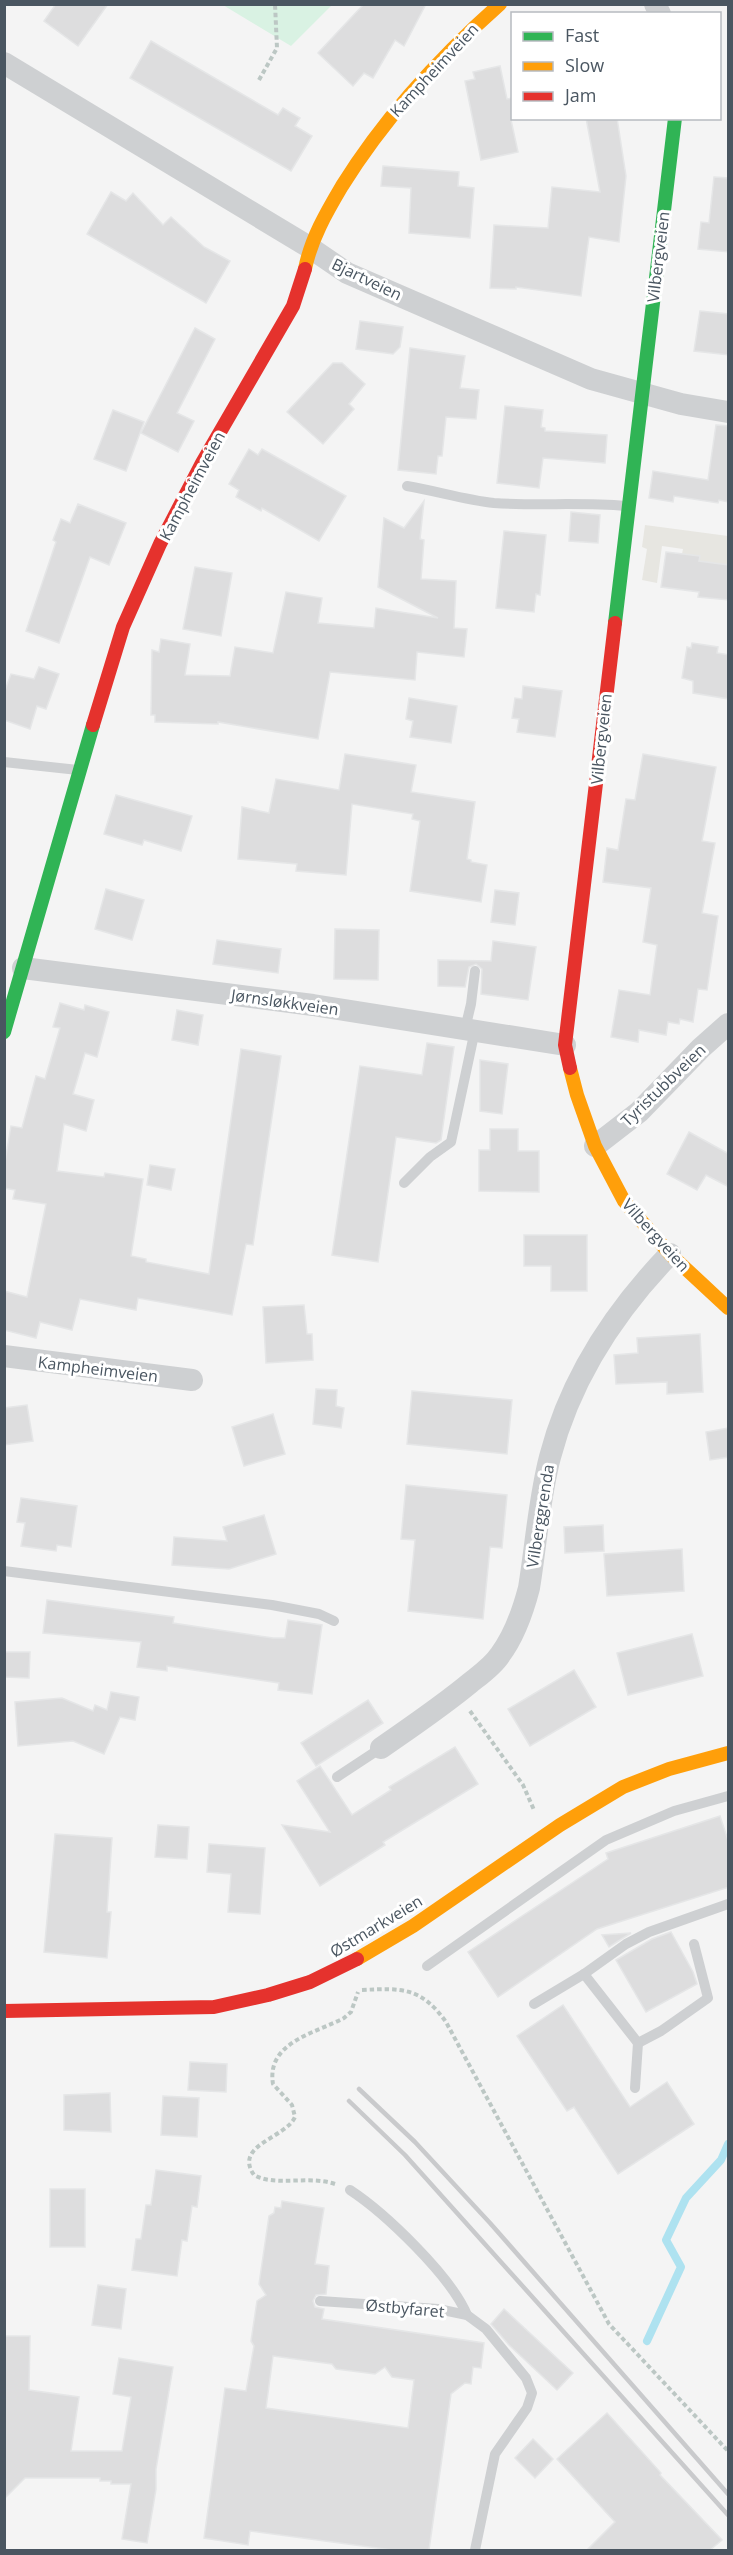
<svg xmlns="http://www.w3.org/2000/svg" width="733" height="2555" viewBox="0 0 733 2555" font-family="'Open Sans',sans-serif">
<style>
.green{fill:#d9f2e3}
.sand{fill:#e7e6e1}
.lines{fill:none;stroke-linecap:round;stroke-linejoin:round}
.stream{stroke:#aee2f0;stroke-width:8}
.building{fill:#ddddde;stroke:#e5e6e7;stroke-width:1.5;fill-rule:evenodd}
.path{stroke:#bcc7c4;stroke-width:4;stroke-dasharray:4.5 3;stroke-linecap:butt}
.lane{stroke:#ced0d2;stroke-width:10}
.street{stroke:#ced0d2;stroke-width:22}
.fast{stroke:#30b455;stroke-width:14}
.slow{stroke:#ff9f0a;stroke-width:14}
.jam{stroke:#e5322d;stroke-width:14}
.rail{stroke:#c9cacc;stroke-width:4.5}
.labels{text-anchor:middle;stroke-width:6;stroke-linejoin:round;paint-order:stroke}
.street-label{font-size:16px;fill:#4a5661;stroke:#fff}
</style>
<rect width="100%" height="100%" fill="#f4f4f4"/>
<polygon class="green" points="223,5 332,4 332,5 291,46"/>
<polygon class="sand" points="645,525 728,536 728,565 699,561 699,556 682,554 683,549 662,546 657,583 642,580 647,549 642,547"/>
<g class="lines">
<polyline class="stream" points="647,2341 681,2267 666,2240 686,2198 721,2160 728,2144"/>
</g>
<g class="building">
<polygon points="56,4 108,4 78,46 44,21"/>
<polygon points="364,4 426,4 404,46 395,40 373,78 364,73 353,86 318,53"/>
<polygon points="151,41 278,115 283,108 300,118 295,126 312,136 291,171 130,78"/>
<polygon points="500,66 507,99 513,98 511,120 518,152 481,160 465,81 475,79 473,72"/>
<polygon points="586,118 617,118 626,176 619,242 589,237 581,296 516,287 516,289 490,288 494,225 548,228 552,187 600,192"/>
<polygon points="383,166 459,172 458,186 474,188 470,238 409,233 411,188 381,186"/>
<polygon points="714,177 729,178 729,252 698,249 701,222 709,223"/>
<polygon points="111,192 126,201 133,193 163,225 171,217 204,247 230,261 206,303 87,234"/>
<polygon points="700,311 729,314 729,355 694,351"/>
<polygon points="360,321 403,327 400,347 393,354 356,349"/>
<polygon points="195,328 215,339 177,413 194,421 178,452 141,433"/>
<polygon points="410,348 465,356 460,388 479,390 476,419 446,417 442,456 438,456 436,474 398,470"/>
<polygon points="333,363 342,363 365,384 349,404 354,409 323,444 287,412"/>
<polygon points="505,406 543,410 541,427 545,428 545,431 607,435 605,463 543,458 539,488 497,483"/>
<polygon points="113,410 144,422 126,471 94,459"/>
<polygon points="716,425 729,426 729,502 719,500 718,503 674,496 673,502 649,498 653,471 708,480"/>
<polygon points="249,449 258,455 262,449 346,496 319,541 262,508 261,511 236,497 239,490 229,484"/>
<polygon points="424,501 420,539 424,540 421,579 456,581 454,628 467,629 464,657 417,652 415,680 330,672 318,739 218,722 218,724 155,722 155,715 151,715 152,650 159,652 161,639 190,644 185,675 230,676 235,647 273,653 286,592 322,598 318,623 374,628 376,608 438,618 378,587 384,518 404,528"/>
<polygon points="78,504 126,523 109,565 90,557 59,643 26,631 56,542 53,540 61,519 70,523"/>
<polygon points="571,512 600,515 598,543 569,541"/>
<polygon points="504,531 546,535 540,595 536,594 534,612 496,608"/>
<polygon points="666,552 700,556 699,561 729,565 729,600 698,597 699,592 661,587"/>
<polygon points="195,567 232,573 221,636 183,629"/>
<polygon points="692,643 718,647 717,653 729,655 729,699 693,693 693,681 682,678 687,647 691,648"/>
<polygon points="39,667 59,674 46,709 37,706 30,729 4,720 4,693 11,674 34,679"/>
<polygon points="523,686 562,691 555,737 517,732 519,719 512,718 515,698 522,699"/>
<polygon points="409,698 457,706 451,743 410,737 413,721 406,719"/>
<polygon points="345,754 416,765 411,792 475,802 467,859 471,860 471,862 487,865 481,902 410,891 420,821 412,819 413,814 352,804 346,875 296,871 297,864 238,859 242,807 269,813 276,779 339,790"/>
<polygon points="643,754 716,767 702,841 715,843 702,913 718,916 707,990 698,989 693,1022 680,1019 679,1024 668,1022 666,1035 639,1030 638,1042 611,1037 619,990 650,995 657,945 643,942 651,888 603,882 607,848 618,850 626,799 635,800"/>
<polygon points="116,795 192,816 181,851 144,840 142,845 104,834"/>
<polygon points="106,889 144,900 132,940 95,929"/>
<polygon points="495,890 519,893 515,925 491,922"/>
<polygon points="335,929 379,930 378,980 334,979"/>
<polygon points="217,940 281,949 278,973 213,964"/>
<polygon points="493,941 536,947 528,1000 481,994 482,969 476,964 469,967 465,987 438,986 438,960 491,961"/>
<polygon points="60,1003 84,1010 85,1005 109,1012 97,1057 85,1053 73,1094 94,1100 86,1131 64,1124 57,1171 104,1177 105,1173 143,1179 131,1256 146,1259 146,1262 209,1274 241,1049 281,1056 253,1245 246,1244 232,1315 138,1298 136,1310 80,1299 72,1330 40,1322 36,1338 4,1330 4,1291 27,1297 46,1204 13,1199 15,1190 4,1188 4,1168 11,1126 22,1128 36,1076 45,1079 60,1028 53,1027"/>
<polygon points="177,1010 203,1015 198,1045 172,1040"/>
<polygon points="427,1043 454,1047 441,1140 436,1143 396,1137 378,1262 332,1255 360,1066 422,1075"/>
<polygon points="480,1060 508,1064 502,1114 480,1111"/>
<polygon points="490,1129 518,1129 518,1151 539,1151 539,1192 479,1191 479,1150 490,1150"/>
<polygon points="689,1132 729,1154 729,1187 706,1175 697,1190 667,1174"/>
<polygon points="150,1165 175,1169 171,1190 147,1185"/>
<polygon points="524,1235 587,1235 587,1291 551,1291 551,1266 524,1266"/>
<polygon points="304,1305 307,1334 312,1334 313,1360 266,1363 263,1307"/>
<polygon points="700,1334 703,1392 667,1394 667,1382 616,1384 614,1355 638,1353 637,1338"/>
<polygon points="316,1389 337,1390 336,1406 344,1408 341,1428 313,1424"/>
<polygon points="412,1391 512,1400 507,1454 407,1444"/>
<polygon points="27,1405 33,1441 4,1445 4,1408"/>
<polygon points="273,1414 285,1454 244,1466 232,1427"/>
<polygon points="729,1428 729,1457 710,1460 706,1432"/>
<polygon points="406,1485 507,1495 502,1548 490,1547 483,1619 408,1611 415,1540 401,1539"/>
<polygon points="21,1498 77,1506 71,1547 57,1545 56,1551 21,1546 25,1523 17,1522"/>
<polygon points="264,1515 276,1554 229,1569 172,1565 174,1537 227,1541 223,1527"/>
<polygon points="603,1525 604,1551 565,1553 564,1527"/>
<polygon points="682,1549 684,1591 607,1596 604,1554"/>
<polygon points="47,1600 174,1617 173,1623 273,1638 285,1638 288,1620 322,1625 312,1694 278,1690 279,1683 167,1666 167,1671 137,1667 141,1642 43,1633"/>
<polygon points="692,1634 703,1676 628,1695 617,1653"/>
<polygon points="4,1652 30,1652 29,1678 4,1677"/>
<polygon points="574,1670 596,1707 530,1746 508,1709"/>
<polygon points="111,1692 139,1697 135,1720 120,1717 104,1754 73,1741 18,1746 15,1702 62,1698 93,1711 95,1705 107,1710"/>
<polygon points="368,1700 383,1723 316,1766 301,1743"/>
<polygon points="455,1747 478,1784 383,1842 385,1845 320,1886 282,1825 330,1832 297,1781 320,1766 352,1815 391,1790 389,1787"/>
<polygon points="720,1816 729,1843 729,1887 597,1929 498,1997 468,1952 608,1859 606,1853"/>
<polygon points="158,1825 189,1827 187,1859 155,1857"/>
<polygon points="55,1834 112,1838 107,1912 111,1912 107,1958 44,1952"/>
<polygon points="209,1844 265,1848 260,1914 228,1912 231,1874 207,1872"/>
<polygon points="671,1932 693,1972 697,1984 646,2012 616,1960 652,1939"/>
<polygon points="631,1933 609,1947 602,1935"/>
<polygon points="563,2005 630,2107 667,2082 694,2124 618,2174 574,2107 567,2111 517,2036"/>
<polygon points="190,2062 227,2064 226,2092 188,2090"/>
<polygon points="110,2093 111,2132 64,2130 64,2095"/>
<polygon points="163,2096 199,2098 197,2137 161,2135"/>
<polygon points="156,2170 201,2176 197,2207 192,2206 187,2241 182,2240 177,2276 132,2270 136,2239 141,2239 146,2205 151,2205"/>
<rect x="50" y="2189" width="35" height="58"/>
<path d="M282,2201l42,7 -9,56 14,2 -3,28 -10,1 -3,6 2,6 9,2 -2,10 162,24 -3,25 -8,-1 -2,17 -6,-1 -14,11 -22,156h-37l-142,-19 -2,14 -44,-7 21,-150 21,3 8,-45 -3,-5 6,-40 9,-6 -7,-11 10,-68 5,-3 1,-6 6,1zM273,2356l59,8 4,5 39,5 10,-7 7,10 22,3 -6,48 -142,-20z"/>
<polygon points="98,2285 126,2289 121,2329 92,2325"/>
<polygon points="504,2309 573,2373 557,2390 509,2345 491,2324"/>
<polygon points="4,2336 30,2336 29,2390 79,2397 71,2451 122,2451 131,2397 113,2394 119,2358 173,2367 156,2469 156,2489 147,2543 122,2539 131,2484 111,2484 111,2481 100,2481 100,2478 25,2478 4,2499"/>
<polygon points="607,2413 661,2473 660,2475 722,2540 710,2550 587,2550 615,2522 557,2459"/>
<polygon points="533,2439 553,2459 535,2478 515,2458"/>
</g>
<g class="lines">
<g class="path">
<polyline points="259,80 277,48 275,4"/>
<polyline points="470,1711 523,1785 534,1810"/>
<path d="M362,1990c40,-2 59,-3 84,32l163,302 119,127"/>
<path d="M335,2184c-27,-9 -60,3 -81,-9 -21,-30 32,-37 41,-58l-3,-12 -19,-21c-7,-42 43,-51 71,-66l7,-6 7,-20"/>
</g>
<g class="lane">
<path d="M407,486c30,5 58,14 87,17 44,3 88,-1 131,3"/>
<polyline points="4,762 78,770"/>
<polyline points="465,1029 471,1004 475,971"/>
<polyline points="404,1183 430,1157 451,1142 475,1030"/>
<polyline points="4,1571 272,1605 319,1614 334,1621"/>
<polyline points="337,1777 381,1748"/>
<polyline points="427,1966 606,1840 674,1811 728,1796"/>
<polyline points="584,1974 638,2043 661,2031 708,1998 694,1944"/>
<polyline points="534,2004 584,1974 626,1944 649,1932 728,1904"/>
<polyline points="635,2088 638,2043"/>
<path d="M350,2190c35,23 101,86 117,125"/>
<polyline points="320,2301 438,2309 467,2315 486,2329 526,2378 532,2393 527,2408 495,2454 475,2550"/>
</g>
<g class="street">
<polyline points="655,4 660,14"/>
<polyline points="4,63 309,247 347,273 591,379 681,404 728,412"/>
<polyline points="23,968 313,1005 565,1045"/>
<polyline points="595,1146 639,1112 701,1048 728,1024"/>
<polyline points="4,1356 192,1380"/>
<path d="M381,1748c30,-21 60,-41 89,-65 10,-8 23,-17 30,-28 15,-20 23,-44 29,-67 7,-43 10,-89 21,-131 20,-77 65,-146 120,-203"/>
</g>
<g class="fast">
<polyline points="615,623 675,118"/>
<polyline points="4,1032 93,725"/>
</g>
<g class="slow">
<path d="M305,269c6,-30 21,-56 37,-83 43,-69 97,-128 158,-182"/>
<polyline points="570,1068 577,1095 595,1146 624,1201 670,1254 728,1308"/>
<polyline points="357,1959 413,1926 560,1825 623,1787 669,1769 728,1753"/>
</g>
<g class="jam">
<polyline points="93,725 123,627 160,544 202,463 293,306 305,269"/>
<polyline points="570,1068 565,1045 615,623"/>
<polyline points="4,2011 214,2007 268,1995 310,1982 357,1959"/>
</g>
<g class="rail">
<polyline points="359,2089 415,2142 490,2223 728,2494"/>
<polyline points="349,2101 405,2155 728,2515"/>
</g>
</g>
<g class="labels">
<g class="street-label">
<text transform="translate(434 70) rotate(-47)" y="6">Kampheimveien</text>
<text transform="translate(658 257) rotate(-83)" y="6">Vilbergveien</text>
<text transform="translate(367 279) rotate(26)" y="6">Bjartveien</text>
<text transform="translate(192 486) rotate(-62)" y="6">Kampheimveien</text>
<text transform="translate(601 739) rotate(-84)" y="6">Vilbergveien</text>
<text transform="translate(285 1002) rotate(8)" y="6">Jørnsløkkveien</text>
<text transform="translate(663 1085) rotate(-44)" y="6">Tyristubbveien</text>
<text transform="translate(656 1235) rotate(48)" y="6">Vilbergveien</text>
<text transform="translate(98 1369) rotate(7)" y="6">Kampheimveien</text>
<text transform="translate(540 1516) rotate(-81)" y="6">Vilberggrenda</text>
<text transform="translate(376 1926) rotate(-31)" y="6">Østmarkveien</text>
<text transform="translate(405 2308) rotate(5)" y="6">Østbyfaret</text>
</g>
</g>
<rect width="733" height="2555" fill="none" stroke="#4a5661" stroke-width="12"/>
<rect x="511" y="12" width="210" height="108" fill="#ffffff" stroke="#b7bbc0" stroke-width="1.5"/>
<rect x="523" y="32" width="30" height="9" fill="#30b455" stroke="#b7bbc0" stroke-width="1.5"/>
<text x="565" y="42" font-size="18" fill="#4a5661">Fast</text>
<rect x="523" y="62" width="30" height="9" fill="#ff9f0a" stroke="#b7bbc0" stroke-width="1.5"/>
<text x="565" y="72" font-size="18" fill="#4a5661">Slow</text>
<rect x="523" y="92" width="30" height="9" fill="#e5322d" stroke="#b7bbc0" stroke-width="1.5"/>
<text x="565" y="102" font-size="18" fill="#4a5661">Jam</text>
</svg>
